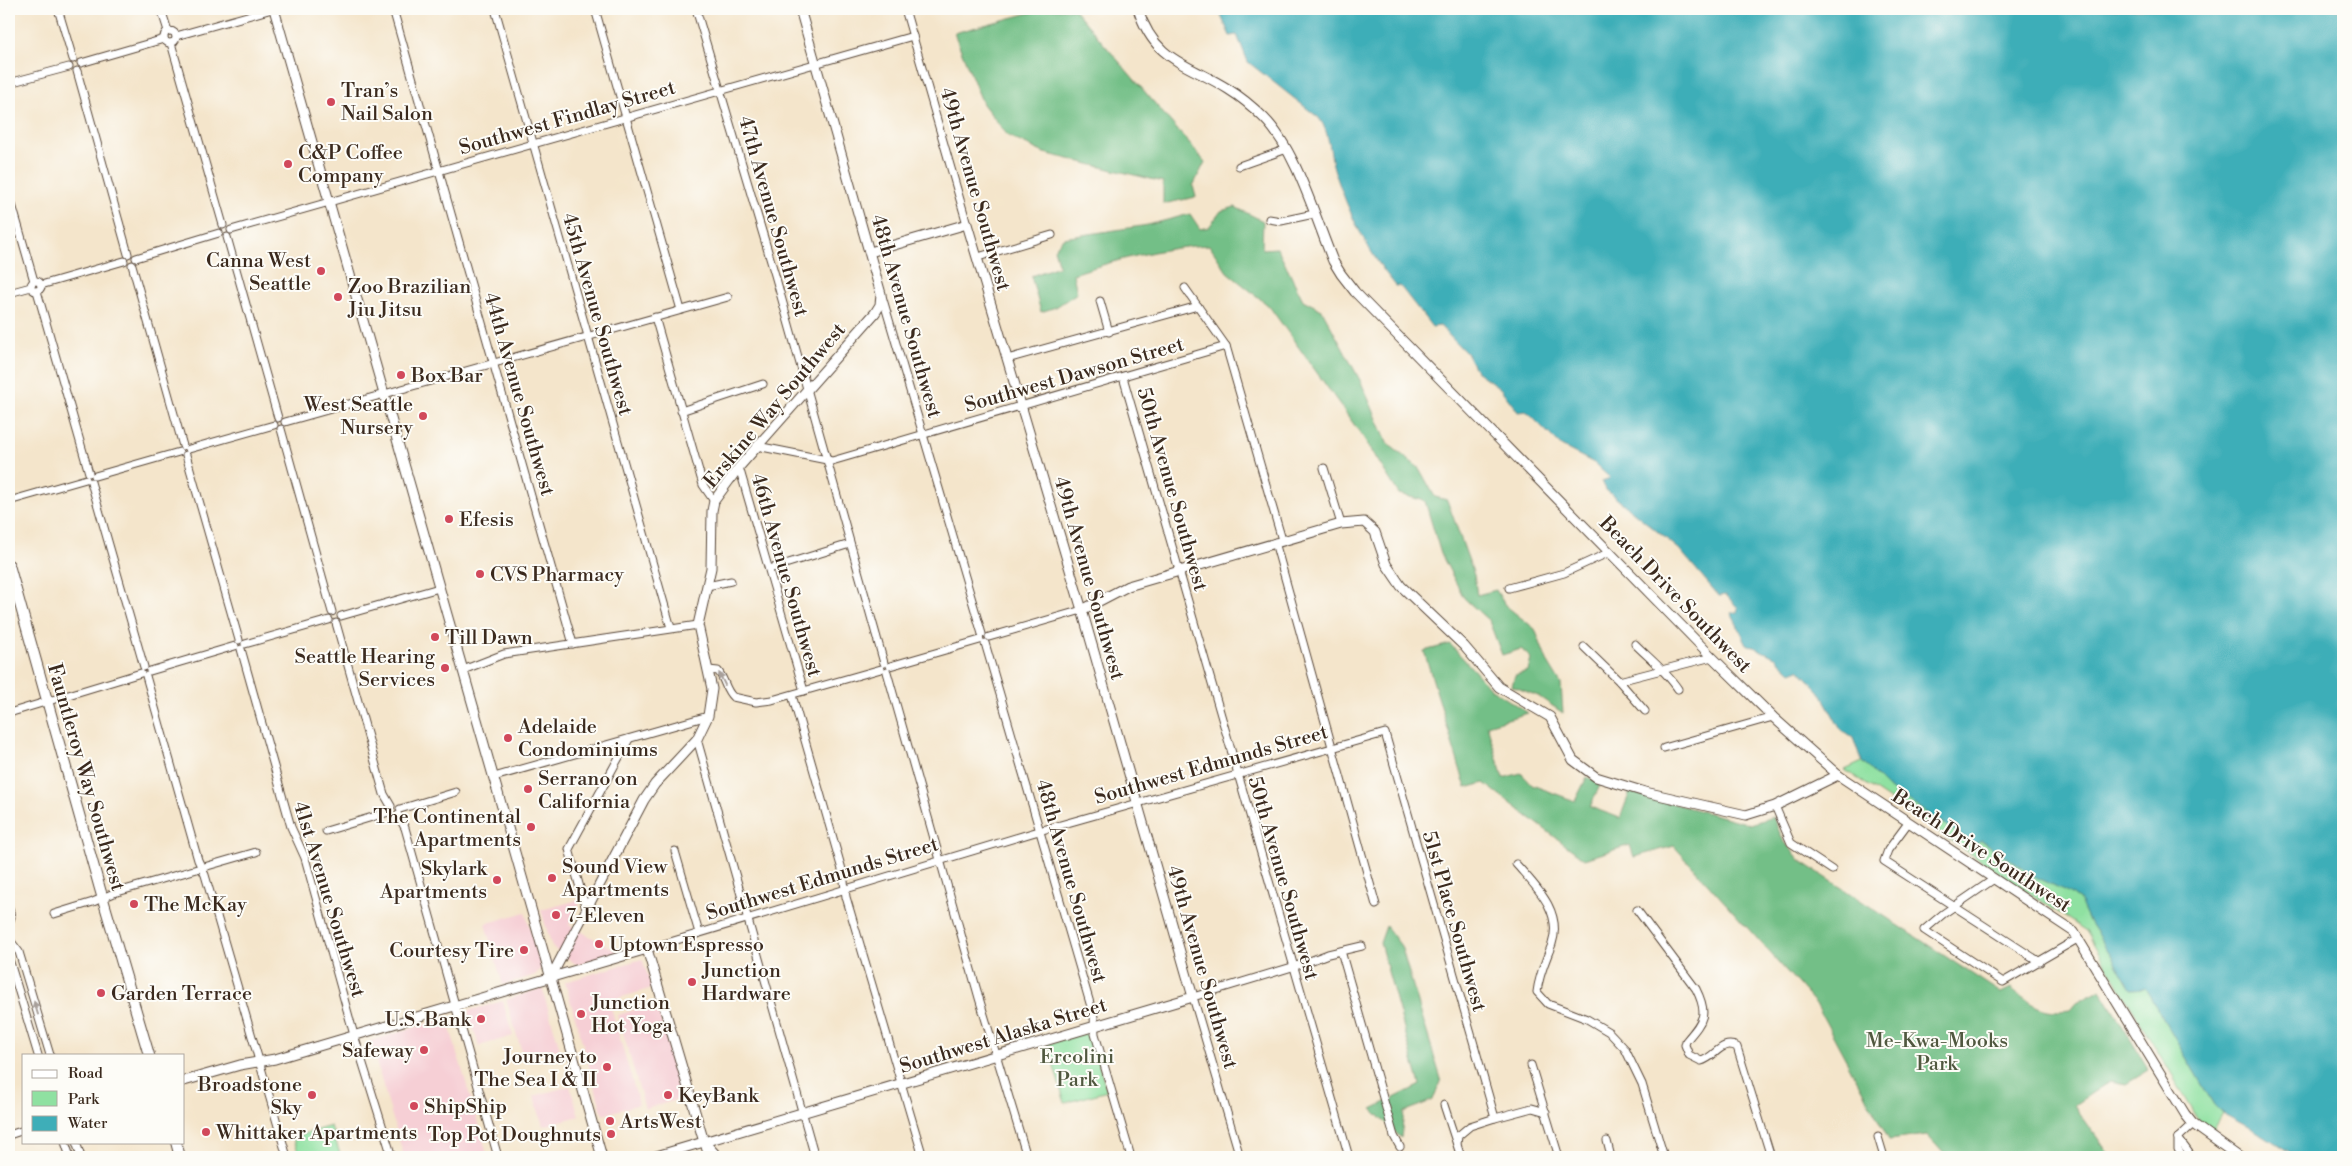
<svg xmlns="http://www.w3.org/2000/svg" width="2352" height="1166" viewBox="0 0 2352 1166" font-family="'Libre Bodoni',serif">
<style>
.built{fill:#f6cfd5}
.green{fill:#8fe1a1;stroke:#658660}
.forest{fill:#73bf87;stroke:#577452}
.water{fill:#3eaeb8;stroke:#3c6c6b}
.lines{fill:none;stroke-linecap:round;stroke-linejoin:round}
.street-casing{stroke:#574638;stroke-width:9}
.secondary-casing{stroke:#574638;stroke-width:11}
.primary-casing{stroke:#574638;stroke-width:12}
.street{stroke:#fff;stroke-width:7}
.secondary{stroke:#fff;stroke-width:9}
.primary{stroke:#fff;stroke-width:10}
.oneway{fill:#a79f9a}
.poi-dot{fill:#d1495b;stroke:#fdfcf7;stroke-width:2}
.labels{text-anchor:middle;stroke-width:4;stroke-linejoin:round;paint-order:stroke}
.poi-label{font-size:20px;fill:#3b2a1e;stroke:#fdfcf7;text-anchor:start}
.street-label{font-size:20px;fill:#3b2a1e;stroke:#fdfcf7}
.park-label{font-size:20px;fill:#50583f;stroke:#fdfcf7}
</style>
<rect width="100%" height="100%" fill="#fdfcf7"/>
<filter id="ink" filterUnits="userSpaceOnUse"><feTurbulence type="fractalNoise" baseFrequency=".02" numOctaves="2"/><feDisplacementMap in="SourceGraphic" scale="10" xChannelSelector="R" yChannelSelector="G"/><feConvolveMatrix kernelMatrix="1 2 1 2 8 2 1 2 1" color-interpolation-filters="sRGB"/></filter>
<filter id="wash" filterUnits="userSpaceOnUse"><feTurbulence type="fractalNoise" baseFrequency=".0096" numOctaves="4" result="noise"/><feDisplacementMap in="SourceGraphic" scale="20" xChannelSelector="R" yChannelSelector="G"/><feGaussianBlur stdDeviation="1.12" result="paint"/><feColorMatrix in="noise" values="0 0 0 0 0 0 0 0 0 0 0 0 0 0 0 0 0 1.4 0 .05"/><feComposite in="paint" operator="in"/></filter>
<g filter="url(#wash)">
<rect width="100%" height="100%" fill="#f4e5cb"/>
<g class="built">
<polygon points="578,900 579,905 569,925 619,952 577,965 552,947 541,910"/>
<polygon points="525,912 542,967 535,975 503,985 485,924"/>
<polygon points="642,959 652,988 609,1001 639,1104 603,1115 565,982"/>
<polygon points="542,988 560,1049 524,1059 506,1000"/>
<polygon points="503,1001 513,1036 479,1046 468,1011"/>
<polygon points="656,1003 683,1098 645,1109 618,1015"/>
<polygon points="447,1018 488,1157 404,1157 370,1041"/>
<polygon points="570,1086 579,1116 543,1126 534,1096"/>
</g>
<g class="green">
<polygon points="1862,762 1887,787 1975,844 1980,840 2034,876 2068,892 2080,901 2090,923 2113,958 2131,989 2145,988 2214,1105 2222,1113 2212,1130 2198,1119 2086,931 1845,770"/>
<polygon points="1089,1032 1107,1091 1065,1103 1047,1044"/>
<polygon points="331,1126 341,1157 300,1157 293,1137"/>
</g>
<g class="forest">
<polygon points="1044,9 1074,9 1205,162 1193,186 1196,197 1163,204 1163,182 1044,153 1008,136 983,104 954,33"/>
<path d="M1235,207l28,14 -1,28 15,-1 26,52 19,10 39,72 27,62 31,24 16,29 12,3 27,75 3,20 19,-5 9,15 30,24 12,32 14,23 2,29 -25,-17 -26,-10 3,-11 13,-4 3,-13 -10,-9 -19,6 -13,-34 -25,-23 -23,-44 -16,-53 -26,-7 -36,-57 -94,-131 -42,-34 -18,-27c-47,2 -92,15 -136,29l4,19 -21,14 -15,5 -10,-36 28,-10 -5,-17 9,-11 85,-13 42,-11 10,15 9,-2 12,-16z"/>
<path d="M1450,644l40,44 38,25 -41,12 16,53 18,-5 11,12 43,16 12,-24 14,6 -11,24 30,11 10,-26 120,32 23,-7 10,23 18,21 200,132 10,-5c20,17 32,26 59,22l7,-8 23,-13 49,81 -23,14 -16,-3 -36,24 37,52h-164l-20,-22 -38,5 -73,-136 -142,-158 -40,11 -4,-12 -46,14 -100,-76 -18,5 -42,-137z"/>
<polygon points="1386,926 1401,946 1441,1079 1433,1100 1404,1112 1401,1138 1372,1109 1420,1085 1380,943"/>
</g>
<path class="water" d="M1218,9h1125v1148h-46l-34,-22 -41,-22 -8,-8 -69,-117 -14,1 -18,-31 -23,-35 -10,-22 -12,-9 -34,-16 -53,-36 -6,4 -88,-57 -25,-25 -9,-24 -12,-8 -21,-38 -21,-23 -8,3 -16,-15 -28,-13 -16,-31 6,-1 1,-4 -12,-13 -7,1 -40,-47 -73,-59 -4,-9 8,-3 -16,-15 -33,-17 -35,-35 -8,1 -18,-24 -24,-17 -9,-17 -27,-28 -8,1 -32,-41h-4c-28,-33 -47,-72 -61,-114 -6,-18 -4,-38 -16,-54l-71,-56 -11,-27 -7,1z"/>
</g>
<g filter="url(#ink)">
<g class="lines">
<g class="street-casing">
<g id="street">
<polyline points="58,9 73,59"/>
<polyline points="161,9 168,31"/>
<polyline points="393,9 573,644"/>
<polyline points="495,9 671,628"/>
<polyline points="595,9 681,310"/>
<polyline points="696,9 775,275 884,663"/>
<polyline points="905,9 967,224"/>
<circle cx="170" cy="37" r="6"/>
<polyline points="176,36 272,9"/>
<polyline points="171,43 223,225"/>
<polyline points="81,63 164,39"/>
<polyline points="77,71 128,254"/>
<polyline points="9,83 69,67"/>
<polyline points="1239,166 1287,149"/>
<polyline points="9,194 34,281"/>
<polyline points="1269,219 1281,221 1314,214"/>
<polyline points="231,230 913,36"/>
<polyline points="227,237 278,418"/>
<polyline points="978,257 1052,235"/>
<polyline points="136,258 219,233"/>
<polyline points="132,265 183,446"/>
<circle cx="36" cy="286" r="5"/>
<polyline points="41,285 124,261"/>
<polyline points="1185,288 1226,346 1282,540"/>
<polyline points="37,291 89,473"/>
<polyline points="9,293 31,287"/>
<polyline points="882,296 982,634"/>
<polyline points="1100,301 1109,332"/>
<polyline points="655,317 703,485 714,501"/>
<polyline points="1007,359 1198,306"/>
<polyline points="1123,377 1349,1157"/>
<polyline points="681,411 763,384"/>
<polyline points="285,422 728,297"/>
<polyline points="281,429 332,612"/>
<polyline points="757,446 832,461 1226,346"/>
<polyline points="189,449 274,425"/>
<polyline points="186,455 239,640"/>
<polyline points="739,467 804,691"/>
<polyline points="1324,468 1341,524"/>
<polyline points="95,476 179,452"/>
<polyline points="91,482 144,667"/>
<polyline points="9,501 86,479"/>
<polyline points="1275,542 1376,905"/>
<polyline points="769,569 850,544"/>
<polyline points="707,586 731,581"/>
<polyline points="1509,588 1564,573 1610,552"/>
<polyline points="341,616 439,588"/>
<polyline points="336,623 384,794 391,806"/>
<polyline points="989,637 1082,610"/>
<polyline points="985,643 1094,1017 1095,1034 1131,1157"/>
<polyline points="245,644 329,620"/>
<path d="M1635,644c15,15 31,27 43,45"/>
<polyline points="1584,647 1619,681 1645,711"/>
<polyline points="241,649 291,827 305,858 354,1035 392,1157"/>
<polyline points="890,666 980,640"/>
<polyline points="463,670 504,654 698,625"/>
<path d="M709,670l9,1c7,8 7,19 15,26l23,5 16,-2 109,-31"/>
<polyline points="150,671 235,646"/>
<polyline points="887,672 979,998 1027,1157"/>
<polyline points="146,676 198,860 205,875 287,1157"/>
<polyline points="1619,681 1712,657"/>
<polyline points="792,695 843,873 846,897 923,1157"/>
<polyline points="9,713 141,673"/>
<polyline points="697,739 815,1157"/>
<polyline points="1664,748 1773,717"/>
<polyline points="494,777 708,716"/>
<polyline points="1775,806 1791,843 1832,870"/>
<polyline points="400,809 456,792"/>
<polyline points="398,815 405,828 498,1157"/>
<polyline points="1908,823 1888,850 1884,861 2040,962"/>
<polyline points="326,831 389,812"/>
<polyline points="675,851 699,933"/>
<path d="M1516,864c19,22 47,47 36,80 -6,16 -13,30 -15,48l11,12 39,15 22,13 16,17 17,35 22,73"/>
<polyline points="1994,879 1943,914 1924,930 2003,982 2079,938"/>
<polyline points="9,908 11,917 9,923"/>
<polyline points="586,909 569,849 629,739"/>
<path d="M1637,910l59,79c13,26 7,32 -10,52l-1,4 4,10 12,6c14,-3 20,-22 36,-14l34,110"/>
<polyline points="54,914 93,902 114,893 256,852"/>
<polyline points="9,939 19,952 50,1055"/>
<polyline points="647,949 1032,833 1385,733 1495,1118"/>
<polyline points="1341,951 1394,1136 1400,1147"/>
<polyline points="9,959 38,1055"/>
<polyline points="1531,1065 1559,1157"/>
<polyline points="1444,1105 1461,1157"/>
<polyline points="9,1135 24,1130"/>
<polyline points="1878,1137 1884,1157"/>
<polyline points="2178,1138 2192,1157"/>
<polyline points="2178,1138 2178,1149 2182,1157"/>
<polyline points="2178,1138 2193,1124"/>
<polyline points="1607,1141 1611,1157"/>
<polyline points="65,1142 70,1157"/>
<polyline points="76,1142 81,1157"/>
<polyline points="704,1143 708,1157"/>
<polyline points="1457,1144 1458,1136 1470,1126 1495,1118 1532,1108 1546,1112"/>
<polyline points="1240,1157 1193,997 1302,964 1328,954 1362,946"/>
</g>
</g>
<g class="secondary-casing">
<g id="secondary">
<polyline points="274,9 602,1157"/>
<path d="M1138,9c17,53 49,54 90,80 13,8 25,18 36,29 32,32 51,99 69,143l8,13 14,18 357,365 61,60 65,58 236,157 111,182 8,10 46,33"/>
<polyline points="1082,610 1128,586 1341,524 1364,522 1375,532 1386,564 1401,586 1464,646 1499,687 1550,717 1573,760 1596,777 1645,792 1746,815 1775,806 1838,775"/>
<polyline points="551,977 644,800 655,784 697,739 708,716 712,689 698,625 711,568 712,511 714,501 739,467 875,313 880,305 881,294 800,9"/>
<polyline points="184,1081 240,1065 275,1059 647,949 704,1142 718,1157"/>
<polyline points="653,1157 1193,997 1082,610 967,224 870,252"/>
</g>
</g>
<g class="primary-casing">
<g id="primary">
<polyline points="9,565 100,889 149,1055"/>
<polyline points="176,1142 180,1157"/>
</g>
</g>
<use href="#street" class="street"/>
<use href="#secondary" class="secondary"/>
<use href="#primary" class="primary"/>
</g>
<defs><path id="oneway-solid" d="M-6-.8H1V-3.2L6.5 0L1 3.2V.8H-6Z" transform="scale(1.25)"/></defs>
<g class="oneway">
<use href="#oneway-solid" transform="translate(722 679) rotate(-116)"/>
<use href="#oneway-solid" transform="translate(36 1008) rotate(-107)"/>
</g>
</g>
<g class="poi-dot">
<circle cx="331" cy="102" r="5"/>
<circle cx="288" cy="164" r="5"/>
<circle cx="321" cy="271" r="5"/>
<circle cx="338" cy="297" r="5"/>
<circle cx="401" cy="375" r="5"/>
<circle cx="423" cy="416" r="5"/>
<circle cx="449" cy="519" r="5"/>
<circle cx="480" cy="574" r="5"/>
<circle cx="435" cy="637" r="5"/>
<circle cx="445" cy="668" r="5"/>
<circle cx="508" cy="738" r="5"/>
<circle cx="528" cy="789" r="5"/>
<circle cx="531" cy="827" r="5"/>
<circle cx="552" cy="878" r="5"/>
<circle cx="497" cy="880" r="5"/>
<circle cx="134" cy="904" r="5"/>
<circle cx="556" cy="915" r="5"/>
<circle cx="599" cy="944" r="5"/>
<circle cx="524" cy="950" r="5"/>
<circle cx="692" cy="982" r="5"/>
<circle cx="101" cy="993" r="5"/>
<circle cx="581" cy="1014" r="5"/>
<circle cx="481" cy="1019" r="5"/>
<circle cx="424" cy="1050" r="5"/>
<circle cx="607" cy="1067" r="5"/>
<circle cx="312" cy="1095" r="5"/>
<circle cx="668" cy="1095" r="5"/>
<circle cx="414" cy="1106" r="5"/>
<circle cx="610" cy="1121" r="5"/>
<circle cx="206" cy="1132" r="5"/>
<circle cx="611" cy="1134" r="5"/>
</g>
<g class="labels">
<g class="poi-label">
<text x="341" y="97">Tran’s<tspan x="341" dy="23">Nail Salon</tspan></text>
<text x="298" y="159">C&amp;P Coffee<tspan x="298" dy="23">Company</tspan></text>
<text x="311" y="267" text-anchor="end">Canna West<tspan x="311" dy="23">Seattle</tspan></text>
<text x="348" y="293">Zoo Brazilian<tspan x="348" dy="23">Jiu Jitsu</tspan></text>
<text x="411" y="382">Box Bar</text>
<text x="413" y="411" text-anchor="end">West Seattle<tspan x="413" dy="23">Nursery</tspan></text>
<text x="459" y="526">Efesis</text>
<text x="490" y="581">CVS Pharmacy</text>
<text x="445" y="644">Till Dawn</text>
<text x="435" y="663" text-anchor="end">Seattle Hearing<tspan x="435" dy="23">Services</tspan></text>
<text x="518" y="733">Adelaide<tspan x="518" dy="23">Condominiums</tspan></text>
<text x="538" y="785">Serrano on<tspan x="538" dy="23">California</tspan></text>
<text x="521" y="823" text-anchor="end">The Continental<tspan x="521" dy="23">Apartments</tspan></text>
<text x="562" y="873">Sound View<tspan x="562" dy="23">Apartments</tspan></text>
<text x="487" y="875" text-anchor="end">Skylark<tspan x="487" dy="23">Apartments</tspan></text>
<text x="144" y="911">The McKay</text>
<text x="566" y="922">7-Eleven</text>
<text x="609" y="951">Uptown Espresso</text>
<text x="514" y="957" text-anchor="end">Courtesy Tire</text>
<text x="702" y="977">Junction<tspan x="702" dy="23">Hardware</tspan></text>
<text x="111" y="1000">Garden Terrace</text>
<text x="591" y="1009">Junction<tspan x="591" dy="23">Hot Yoga</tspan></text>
<text x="471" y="1026" text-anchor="end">U.S. Bank</text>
<text x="414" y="1057" text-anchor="end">Safeway</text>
<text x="597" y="1063" text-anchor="end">Journey to<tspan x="597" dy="23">The Sea I &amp; II</tspan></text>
<text x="302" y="1091" text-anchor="end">Broadstone<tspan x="302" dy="23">Sky</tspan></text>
<text x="678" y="1102">KeyBank</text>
<text x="424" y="1113">ShipShip</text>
<text x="620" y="1128">ArtsWest</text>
<text x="216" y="1139">Whittaker Apartments</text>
<text x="601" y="1141" text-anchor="end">Top Pot Doughnuts</text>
</g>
<g class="street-label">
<text transform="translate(567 117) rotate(-16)" y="7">Southwest Findlay Street</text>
<text transform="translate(976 189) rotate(74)" y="7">49th Avenue Southwest</text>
<text transform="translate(774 216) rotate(74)" y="7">47th Avenue Southwest</text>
<text transform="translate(598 314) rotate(74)" y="7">45th Avenue Southwest</text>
<text transform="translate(907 316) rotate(74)" y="7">48th Avenue Southwest</text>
<text transform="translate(1074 374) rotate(-16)" y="7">Southwest Dawson Street</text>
<text transform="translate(520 394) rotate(74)" y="7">44th Avenue Southwest</text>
<text transform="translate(774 405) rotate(-50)" y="7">Erskine Way Southwest</text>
<text transform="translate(1173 489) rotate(74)" y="7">50th Avenue Southwest</text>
<text transform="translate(787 575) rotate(74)" y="7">46th Avenue Southwest</text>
<text transform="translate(1090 578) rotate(74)" y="7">49th Avenue Southwest</text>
<text transform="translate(1676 594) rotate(46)" y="7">Beach Drive Southwest</text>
<text transform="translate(1211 764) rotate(-16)" y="7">Southwest Edmunds Street</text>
<text transform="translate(87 777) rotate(74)" y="7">Fauntleroy Way Southwest</text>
<text transform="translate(1982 850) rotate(33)" y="7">Beach Drive Southwest</text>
<text transform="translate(822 878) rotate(-17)" y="7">Southwest Edmunds Street</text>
<text transform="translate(1284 878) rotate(74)" y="7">50th Avenue Southwest</text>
<text transform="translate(1072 881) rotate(74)" y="7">48th Avenue Southwest</text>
<text transform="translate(330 899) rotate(73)" y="7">41st Avenue Southwest</text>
<text transform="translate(1455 921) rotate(74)" y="7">51st Place Southwest</text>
<text transform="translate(1203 967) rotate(74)" y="7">49th Avenue Southwest</text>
<text transform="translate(1003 1035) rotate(-17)" y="7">Southwest Alaska Street</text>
</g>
<g class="park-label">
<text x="1937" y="1047">Me-Kwa-Mooks<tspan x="1937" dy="23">Park</tspan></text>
<text x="1077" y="1063">Ercolini<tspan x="1077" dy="23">Park</tspan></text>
</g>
</g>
<rect width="2352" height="1166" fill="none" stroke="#fdfcf7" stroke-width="30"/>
<rect x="22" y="1054" width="162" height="90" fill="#fdfcf7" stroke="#afa8a0"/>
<rect x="32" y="1070" width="25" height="8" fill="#ffffff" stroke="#afa8a0"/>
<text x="68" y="1078" font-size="15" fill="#3b2a1e">Road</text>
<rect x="32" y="1091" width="25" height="15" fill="#8fe1a1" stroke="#afa8a0"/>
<text x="68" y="1104" font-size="15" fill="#3b2a1e">Park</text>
<rect x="32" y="1116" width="25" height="15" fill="#3eaeb8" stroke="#afa8a0"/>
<text x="68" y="1128" font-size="15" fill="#3b2a1e">Water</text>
</svg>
